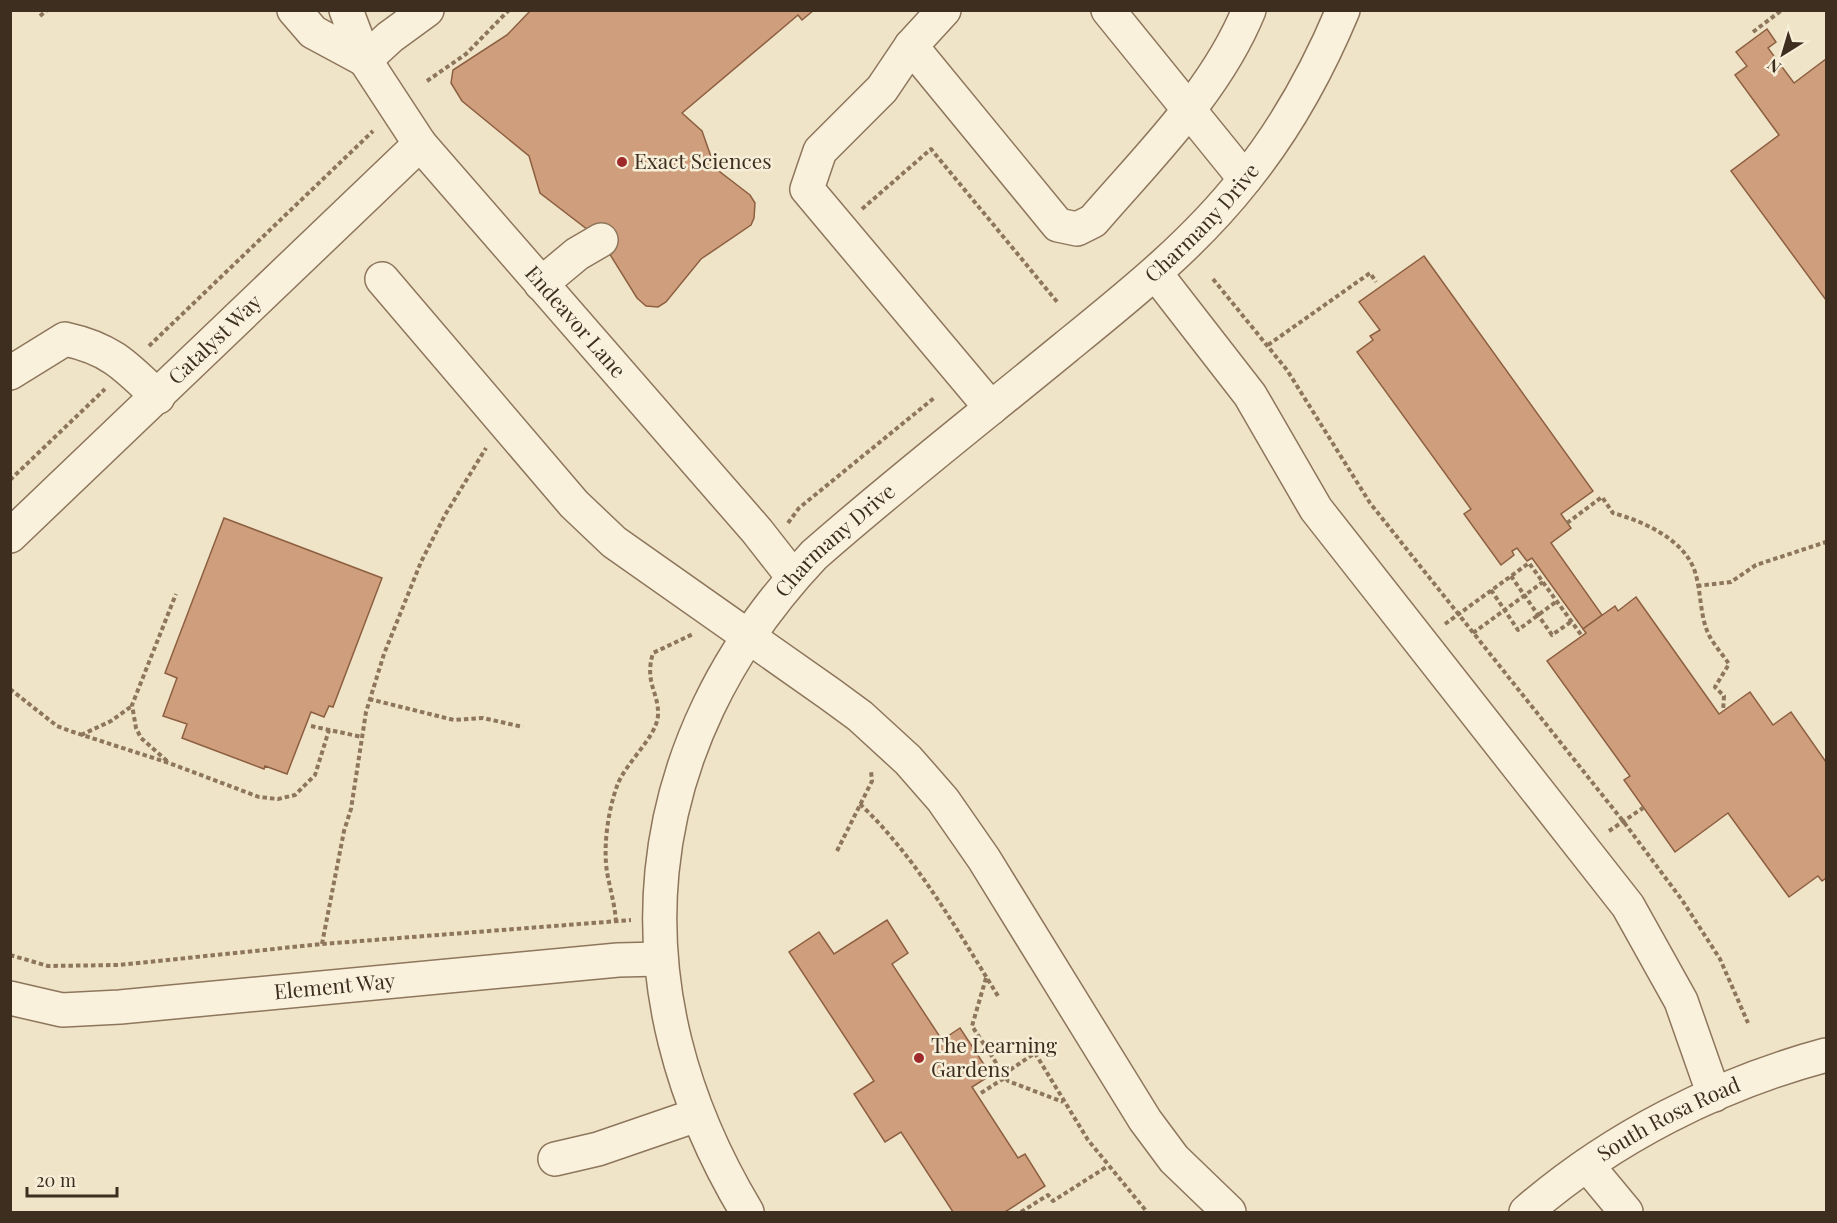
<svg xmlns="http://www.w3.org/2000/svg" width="1837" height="1223" viewBox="0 0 1837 1223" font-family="'Playfair Display',serif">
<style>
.building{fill:#cf9f7d;stroke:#8d5f41;stroke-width:1.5}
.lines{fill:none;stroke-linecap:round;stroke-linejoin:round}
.minor-casing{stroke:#8d765c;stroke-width:36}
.path{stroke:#8d765c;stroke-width:4;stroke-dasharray:4.5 3;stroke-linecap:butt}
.minor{stroke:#faf1dc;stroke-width:33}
.poi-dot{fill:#9e2a2b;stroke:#f7eed8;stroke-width:2}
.labels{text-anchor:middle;stroke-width:5;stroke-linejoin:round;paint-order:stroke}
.poi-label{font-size:21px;fill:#3d2e20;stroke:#f7eed8;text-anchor:start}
.street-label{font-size:21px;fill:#3d2e20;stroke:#f7eed8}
</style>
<rect width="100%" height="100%" fill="#f0e4c8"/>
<g class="building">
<polygon points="531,10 814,10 802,20 798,15 682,113 702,131 715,168 750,195 755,203 754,218 751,225 701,259 666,302 658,307 646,306 637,298 601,240 540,193 529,156 462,101 451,83 453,70 507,35"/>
<polygon points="1767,29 1776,42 1768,48 1794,83 1826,59 1826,300 1731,171 1779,135 1735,75 1747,66 1736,52"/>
<polygon points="1424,256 1593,491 1561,514 1571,528 1551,543 1602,615 1583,629 1532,558 1527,561 1517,548 1512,551 1514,555 1501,565 1464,514 1471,509 1357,352 1373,340 1370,336 1380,330 1359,302"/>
<polygon points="224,518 382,578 333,707 329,706 324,717 311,712 287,774 265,766 264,769 182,738 187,724 163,716 177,678 165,673"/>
<polygon points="1636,597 1719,714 1750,692 1773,725 1791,712 1826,762 1826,878 1822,881 1818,876 1789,897 1728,813 1675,852 1624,780 1630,776 1547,661 1586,633 1583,629 1615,606 1618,611"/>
<polygon points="887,920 908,953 892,964 942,1040 960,1028 991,1075 972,1087 1018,1158 1025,1154 1045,1186 1005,1212 953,1212 901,1132 885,1142 854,1094 874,1081 789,952 819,932 834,954"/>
</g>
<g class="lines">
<g class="minor-casing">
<g id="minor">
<polyline points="294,10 313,32 365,60"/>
<path id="s1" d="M346,10l19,50 55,84 337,387 36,46"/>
<polyline points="944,10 911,46 882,89 820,151 807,189 991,408"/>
<polyline points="1108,10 1245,179"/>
<path d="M911,46l147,179 19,4 16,-8c56,-65 123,-130 156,-211"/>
<polyline points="365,60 390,37 427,10"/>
<polyline points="1156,274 1250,395 1316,509 1628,906 1681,1001 1714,1095"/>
<polyline points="382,279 574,504 614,542 830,694 860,716 908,760 943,800 984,859 1145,1120 1174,1159 1229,1212"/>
<polyline points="541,284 577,254 601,240"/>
<path d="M10,373l55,-34c46,10 61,27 93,58"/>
<path id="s2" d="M10,536l410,-392"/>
<path id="s3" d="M10,998l52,12 58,-3 498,-47 42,-1"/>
<polyline points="555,1159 598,1149 697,1115"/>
<polyline points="1587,1165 1626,1212"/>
<path id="s4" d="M747,1212c-135,-224 -114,-465 67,-657 82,-72 168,-139 252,-208 64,-52 128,-103 179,-168 41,-51 73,-109 98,-169"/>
<path id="s5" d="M1526,1212c85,-74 192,-128 300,-157"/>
</g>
</g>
<g class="path">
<polyline points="40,16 47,10"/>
<polyline points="1753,32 1782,10"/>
<polyline points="427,81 466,54 509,10"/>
<polyline points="862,209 931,149 1058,303"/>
<polyline points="1213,279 1287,370 1370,503 1623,821 1682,900 1720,959 1748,1023"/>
<polyline points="1268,345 1370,273 1376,282"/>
<polyline points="149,346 373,131"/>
<polyline points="10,480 105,389"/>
<polyline points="788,523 799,508 934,398"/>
<path d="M1567,523l35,-26 11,16c29,8 69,25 81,56 8,22 5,48 16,68 5,9 13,18 19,27l-14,23 9,9 -1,15"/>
<polyline points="1511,576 1552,635 1572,621"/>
<polyline points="1697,586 1731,582 1756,565 1826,542"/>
<polyline points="1491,590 1518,630 1557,601"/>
<polyline points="1445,624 1529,563 1582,636"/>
<polyline points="1473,633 1543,582"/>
<polyline points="10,689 57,726 70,731 169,763 259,797 278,799 295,795 315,775 329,730"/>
<polyline points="369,699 454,720 483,718 523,727"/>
<polyline points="311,726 362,737"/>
<polyline points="81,735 111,721 132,706"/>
<polyline points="167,761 141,738 136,728 132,705 176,594"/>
<path d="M860,804c57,54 97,126 138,192"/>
<polyline points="1609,831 1643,808"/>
<polyline points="837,851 872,781 871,771"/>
<path d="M616,922c-1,-17 -6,-33 -9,-50 -4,-26 1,-61 10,-86 8,-23 40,-49 41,-71 1,-23 -14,-32 -5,-62l40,-19"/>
<polyline points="322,944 344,831 351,809 366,712 384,654 421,562 445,515 486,448"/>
<polyline points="10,955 48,966 119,965 322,944 631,920"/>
<polyline points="986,978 972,1026 1008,1081 1063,1102"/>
<polyline points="1004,1074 1035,1053 1088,1140 1147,1212"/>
<polyline points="981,1093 1006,1077"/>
<polyline points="1021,1212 1048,1195 1053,1201 1108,1166"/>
</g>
<use href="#minor" class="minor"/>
</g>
<g class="poi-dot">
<circle cx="622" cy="162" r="6"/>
<circle cx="919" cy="1058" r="6"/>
</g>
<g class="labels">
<g class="poi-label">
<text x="634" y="169">Exact Sciences</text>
<text x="931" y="1053">The Learning<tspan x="931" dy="24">Gardens</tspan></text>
</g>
<g class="street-label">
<text dy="7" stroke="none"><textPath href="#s4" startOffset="1226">Charmany Drive</textPath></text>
<text dy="7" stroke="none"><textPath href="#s1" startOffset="390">Endeavor Lane</textPath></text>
<text dy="7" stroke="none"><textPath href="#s2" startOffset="284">Catalyst Way</textPath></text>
<text dy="7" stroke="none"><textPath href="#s4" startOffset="740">Charmany Drive</textPath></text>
<text dy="7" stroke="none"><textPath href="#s3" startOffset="327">Element Way</textPath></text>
<text dy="7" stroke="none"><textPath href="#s5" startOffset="171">South Rosa Road</textPath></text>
</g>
</g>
<rect width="1837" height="1223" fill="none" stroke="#3d2e20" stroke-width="24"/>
<g transform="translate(1783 54) rotate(217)" stroke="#f7eed8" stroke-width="4.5" paint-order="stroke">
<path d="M0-4.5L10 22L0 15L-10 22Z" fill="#3d2e20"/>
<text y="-9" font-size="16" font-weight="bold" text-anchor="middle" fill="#3d2e20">N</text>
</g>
<path d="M27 1187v9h90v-9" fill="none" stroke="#3d2e20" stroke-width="3"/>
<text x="36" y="1187" font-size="18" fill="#3d2e20" stroke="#f7eed8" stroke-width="4.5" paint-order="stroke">20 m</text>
</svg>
